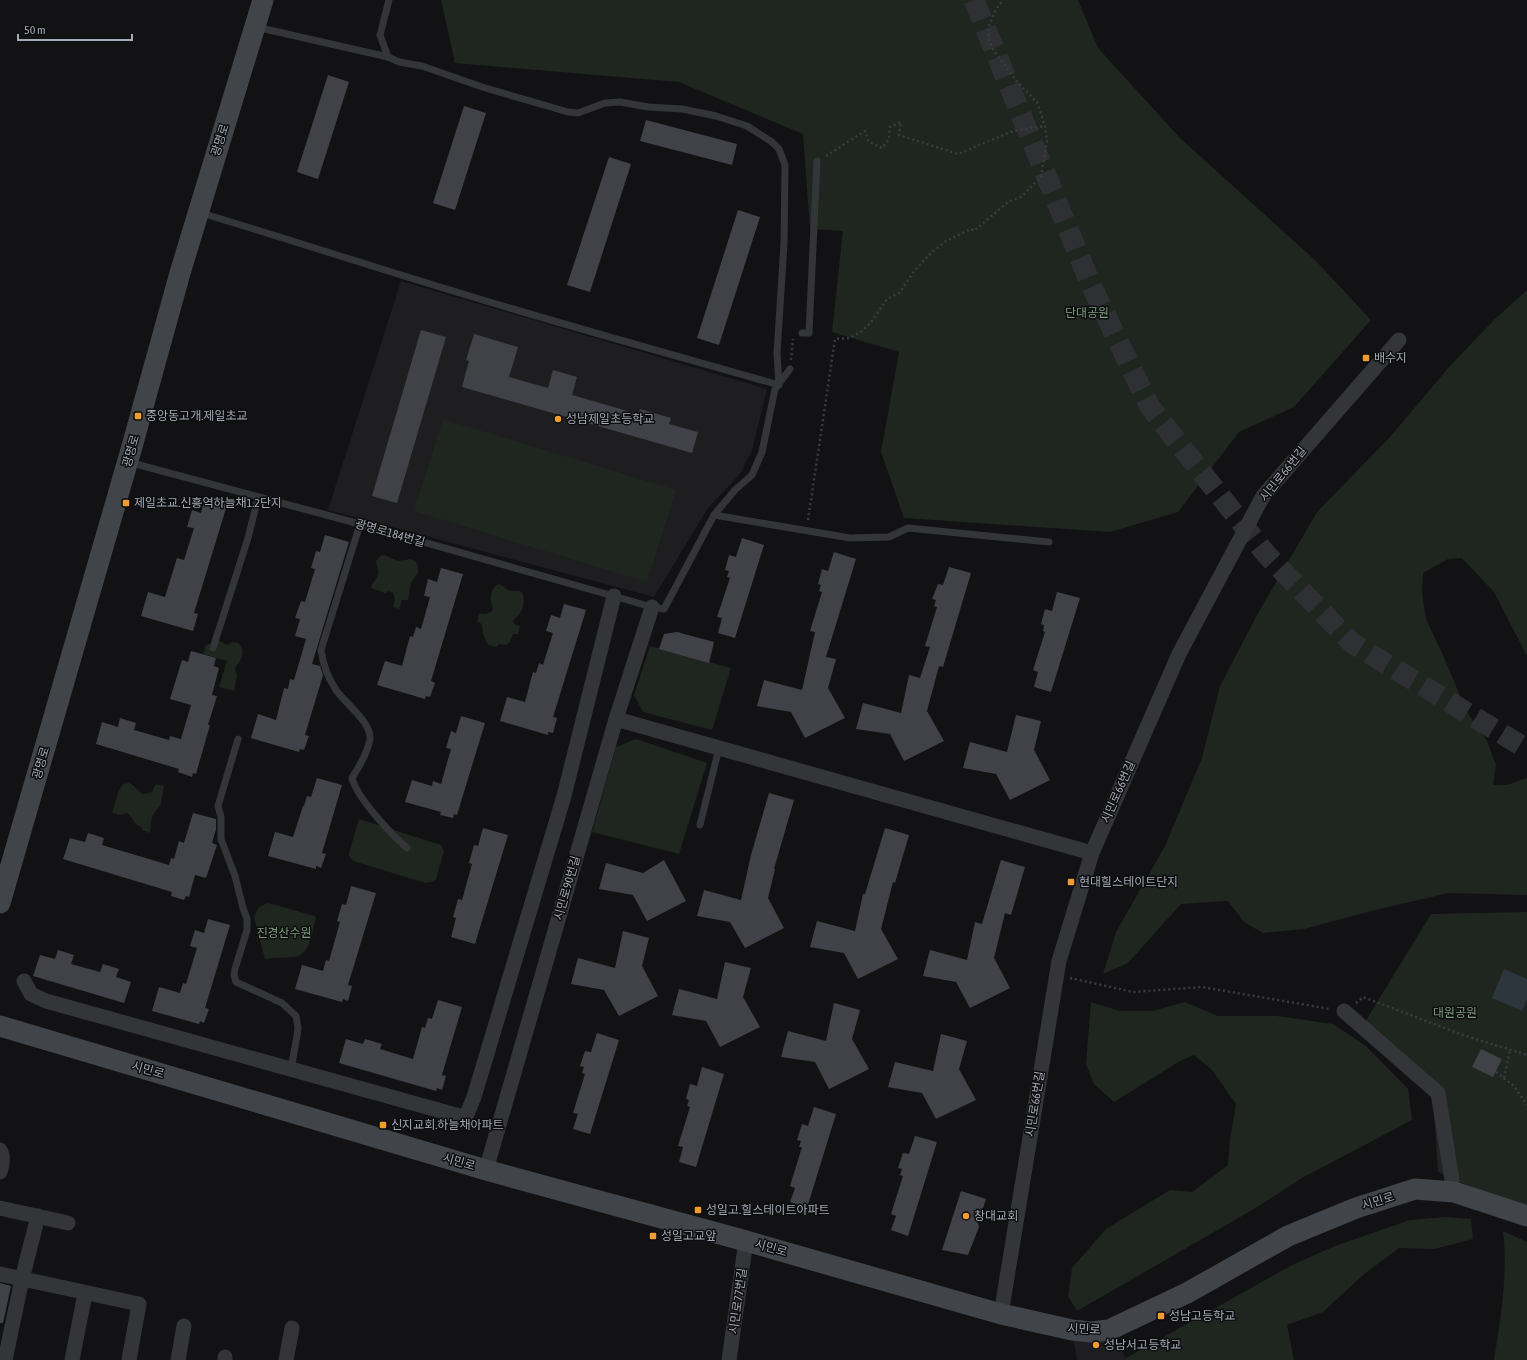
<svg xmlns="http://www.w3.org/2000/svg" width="1527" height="1360" viewBox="0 0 1527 1360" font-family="'Asap Condensed','Noto Sans KR',sans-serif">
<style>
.built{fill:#1e1e21}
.green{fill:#1e261f}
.water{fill:#2c363c}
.building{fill:#414247}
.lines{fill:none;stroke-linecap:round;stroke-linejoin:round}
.secondary-tunnel{stroke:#2f3034;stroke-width:21;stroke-dasharray:21 10;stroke-linecap:butt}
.path{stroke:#393c40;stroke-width:2.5;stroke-dasharray:2 3;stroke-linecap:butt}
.lane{stroke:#333539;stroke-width:7}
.street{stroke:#333539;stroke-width:15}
.secondary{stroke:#414449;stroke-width:21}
.poi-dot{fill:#f09c2e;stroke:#0d0d0f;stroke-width:1.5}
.labels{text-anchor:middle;stroke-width:3;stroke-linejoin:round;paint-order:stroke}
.street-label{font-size:12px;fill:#a4aab4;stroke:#0d0d0f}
.park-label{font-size:12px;fill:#7c9f7b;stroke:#0d0d0f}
.poi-label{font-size:12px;fill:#a4aab4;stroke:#0d0d0f;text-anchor:start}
</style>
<rect width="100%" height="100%" fill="#121214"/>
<g class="built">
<polygon points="401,281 767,389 752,450 740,474 708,508 654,597 328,510"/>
<polygon points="1072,1330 1109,1330 1126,1358 1126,1360 1077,1360"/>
</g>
<g class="green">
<polygon points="441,0 1078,0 1098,48 1180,138 1316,261 1371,320 1294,407 1239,432 1178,512 1110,532 904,518 881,452 899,352 832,332 843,231 810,229 803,134 679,82 455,63"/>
<polygon points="1527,290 1527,656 1494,592 1462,558 1448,559 1423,573 1422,593 1426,619 1442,653 1467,712 1487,741 1496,765 1493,785 1507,785 1527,778 1527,895 1449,893 1379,909 1304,929 1263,933 1244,922 1228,901 1181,904 1128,963 1103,974 1116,932 1165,846 1202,758 1220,686 1257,615 1317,512 1390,437 1449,367 1495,319"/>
<polygon points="443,419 676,490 647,582 414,511"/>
<path d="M384,555l14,6 13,-2 5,3 2,4v7l-7,9 -3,18h-6l-3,9 -6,-2 2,-8 -2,-6 -4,-2 -4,2 -14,-5c1,-5 7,-10 7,-16 0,-4 -2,-7 -2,-11l4,-5z"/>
<path d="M499,584l11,7h10c6,4 4,17 0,22 -2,3 -5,5 -7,8l1,3 6,2 -2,8h-5c-3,8 -3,13 -14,10l-3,3 -8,-2 -5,-11 -1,-10 -5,-2 2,-9c6,2 12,1 14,-4 -3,-10 -4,-14 2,-23z"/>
<path d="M219,641l9,4 4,-3 6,1c9,9 3,17 -3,25l2,8 -3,15 -15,-4 8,-26 -24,-7 3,-9z"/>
<polygon points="650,646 731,668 712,730 643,712 634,695"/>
<polygon points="636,739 707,763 679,854 592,832 616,747"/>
<path d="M129,783c6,2 9,9 14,11l9,-2 4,-8 8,2 -3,18 -9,12 -2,17 -8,-3 -1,-3c-9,-4 -7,-9 -14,-14l-7,2 -8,-2 7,-23 4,-6z"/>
<polygon points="359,819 441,845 444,851 436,879 432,882 426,883 353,861 349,856 349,853"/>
<path d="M268,903l47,13 1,2c-4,13 -5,37 -22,39 -10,1 -19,0 -29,2l-11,-42 5,-10z"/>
<polygon points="1527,912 1527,1212 1438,1172 1433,1096 1365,1022 1431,914"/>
<polygon points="1091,1002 1120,1011 1152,1011 1185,1002 1218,1016 1277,1016 1333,1024 1366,1046 1408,1089 1412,1120 1302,1178 1254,1209 1077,1311 1068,1296 1072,1268 1106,1229 1170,1190 1192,1192 1228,1165 1230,1140 1236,1104 1212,1070 1194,1055 1180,1061 1114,1102 1094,1084 1086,1064"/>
<polygon points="1445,1217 1471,1219 1473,1239 1434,1249 1399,1248 1363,1275 1323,1312 1287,1325 1294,1360 1126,1360 1126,1358 1292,1265 1335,1246 1410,1220"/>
<path d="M1503,1231l24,11v118h-33c7,-43 14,-86 9,-129z"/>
</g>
<polygon class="water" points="1504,969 1527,979 1527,1000 1522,1011 1492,998"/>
<g class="building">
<polygon points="328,75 349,82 318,179 297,172"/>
<polygon points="464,106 486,113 455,210 433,203"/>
<polygon points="646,120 737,144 732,165 640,141"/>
<polygon points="609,157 631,164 590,292 567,285"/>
<polygon points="738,210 760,217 719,345 697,338"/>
<polygon points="421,330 446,337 397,503 372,496"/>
<polygon points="474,334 518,347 509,377 548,388 553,370 577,377 572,395 638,414 640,409 671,418 669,424 698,432 692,453 462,387 469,361 466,360"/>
<polygon points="205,498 227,505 194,613 198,614 193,631 141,616 148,592 165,597 177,558 184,560 194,528 187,527 192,510 201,513"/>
<polygon points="325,535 349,542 312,664 320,666 323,675 305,735 309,736 304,750 300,749 299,752 251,738 258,714 276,720 284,688 288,689 290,679 294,680 306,639 295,636 300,619 295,618 301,601 305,602 315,569 311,568 316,551 320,552"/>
<polygon points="742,538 764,545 735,638 718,633 722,618 717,617 730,578 727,577 729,571 725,570 729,555 736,557"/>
<polygon points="834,552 856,559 826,657 836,659 828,688 845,718 805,738 791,712 757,706 764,680 802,690 815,632 810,631 822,592 819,591 821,585 818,584 822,569 828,571"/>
<polygon points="949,567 971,573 943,667 939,666 927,711 944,741 904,761 890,734 856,729 863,703 901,713 909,675 920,678 930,647 925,646 937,607 934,606 936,600 932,599 938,584 943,585"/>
<polygon points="441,568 463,574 431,681 435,683 430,697 426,696 425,699 377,685 385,661 402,666 410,636 413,637 416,627 421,629 430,597 424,596 428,579 437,582"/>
<polygon points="1057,592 1080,598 1051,692 1034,687 1038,672 1033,670 1045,632 1043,631 1044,625 1041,624 1045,609 1052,611"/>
<polygon points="564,604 586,610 553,717 557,718 553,733 548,732 548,735 500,721 507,697 525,702 533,672 536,673 539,663 543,665 553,633 546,631 551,615 560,618"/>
<polygon points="677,632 714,642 709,663 659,649 664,634"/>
<polygon points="191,651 216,658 214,666 219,668 212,695 217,696 208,725 210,725 196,774 193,773 192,777 178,772 179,769 96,744 102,722 118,727 120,718 136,723 134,730 169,740 170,736 181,739 191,705 170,699 182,660 188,662"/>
<polygon points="1016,715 1041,721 1034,750 1050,780 1010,800 996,774 963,768 970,742 1007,752"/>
<polygon points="461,716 485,723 457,815 454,814 453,818 440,815 441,812 405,802 412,780 432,786 433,781 441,784 451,749 446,748 451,731 456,733"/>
<polygon points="317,778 342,785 322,853 326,854 321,868 316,866 316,869 268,856 275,832 293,837 303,806 304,806 307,796 311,797"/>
<polygon points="769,793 794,800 774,869 775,869 768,898 784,928 745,948 730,922 697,916 704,890 741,900 751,855"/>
<polygon points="193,813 216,819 216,829 212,843 217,845 206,878 195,875 189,897 186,896 184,900 171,896 172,892 63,859 70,838 85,842 88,833 104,838 102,845 169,865 171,858 174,859 179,841 184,843"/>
<polygon points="483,828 508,835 475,944 451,937 456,918 453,917 458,899 462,900 472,864 469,863 474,845 478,846"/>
<polygon points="885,828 909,835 895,883 893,882 881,929 898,959 858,979 844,953 810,947 817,921 855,931 863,894 865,894"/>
<polygon points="664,860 686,901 647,921 633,895 599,889 606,863 643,873"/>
<polygon points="1001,860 1025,867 1011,915 1005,913 994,958 1010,988 970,1008 956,982 923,976 930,950 967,960 975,922 982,924"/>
<polygon points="351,886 376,893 348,985 352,986 348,1001 343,999 342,1002 295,989 302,965 323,971 326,960 329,961 340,922 337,921 342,904 346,905"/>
<polygon points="208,919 230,925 205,1008 209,1009 204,1023 200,1021 199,1024 152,1011 159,987 180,993 183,983 186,984 197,948 190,946 195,930 204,933"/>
<polygon points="623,931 649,938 642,966 658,996 619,1016 604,990 571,984 578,958 615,968"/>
<polygon points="58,950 74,955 71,964 100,972 103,964 119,969 116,977 131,982 124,1003 33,976 40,955 55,959"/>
<polygon points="725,962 751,968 743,997 760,1027 720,1047 706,1021 672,1015 679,989 717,999"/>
<polygon points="438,1000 462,1007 442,1075 446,1076 442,1090 437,1088 436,1091 339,1063 346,1039 363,1044 365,1039 382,1044 380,1049 413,1059 422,1027 425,1028 428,1018 432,1019"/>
<polygon points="834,1003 860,1010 852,1039 869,1069 829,1089 815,1062 781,1057 788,1031 826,1041"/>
<polygon points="597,1033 619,1040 590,1134 573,1129 578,1114 573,1113 585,1074 582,1073 584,1067 580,1066 585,1051 591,1052"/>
<polygon points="941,1034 967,1041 959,1069 976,1100 936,1119 922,1093 888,1087 895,1062 933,1071"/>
<polygon points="1481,1049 1502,1059 1493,1077 1472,1067"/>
<polygon points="702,1067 724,1074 696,1167 679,1162 683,1147 678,1146 690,1107 687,1106 689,1100 686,1099 690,1084 697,1086"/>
<polygon points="814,1107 836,1114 807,1208 790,1202 795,1188 790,1186 802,1147 799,1147 801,1141 797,1140 802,1124 808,1126"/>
<polygon points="915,1136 937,1142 908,1236 891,1230 896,1216 891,1214 903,1176 900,1175 902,1169 898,1168 903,1153 909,1154"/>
<polygon points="961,1191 986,1199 983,1208 981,1209 978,1223 979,1227 968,1255 942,1250"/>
<polygon points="0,1283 11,1286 3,1323 0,1323"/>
</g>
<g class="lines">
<polyline class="secondary-tunnel" points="974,0 1091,285 1150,407 1266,554 1352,643 1527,749"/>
<g class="path">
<polyline points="826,156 865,131 869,142 882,148 889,139 890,127 901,122 899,135 958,154 1013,131 1045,126"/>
<polyline points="791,360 793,339"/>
<polyline points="808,520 835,339 850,338 862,331 872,321 887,299 899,293 915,270 933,251 946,241 971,229 974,231 1008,202 1021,197 1041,177 1047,141 1045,126 1037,102 1018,83 994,51 988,38 989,26 995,11 1003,0"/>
<polyline points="1070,978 1133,992 1202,987 1330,1009"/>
<polyline points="1356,1003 1363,997 1463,1035 1527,1055"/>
<polyline points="1496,1072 1514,1086 1527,1105"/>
<polyline points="1504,1078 1510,1050"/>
</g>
<g class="lane">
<polyline points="256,27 388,57"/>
<path d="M201,213c91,27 181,57 272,84 102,31 204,59 306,88l-2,-32 7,-109 1,-79 -6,-16 -7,-7 -25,-16 -31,-10 -34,-7 -34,-2 -28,-5 -15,1 -27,10 -10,-1 -86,-25 -60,-21 -23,-4 -11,-5 -8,-22 9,-35"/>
<polyline points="802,333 809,333 817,161"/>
<polyline points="128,462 360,524 652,607 664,609 714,515 735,490 752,475 762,452 775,389 790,369"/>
<polyline points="714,515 850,538 889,537 908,528 1049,542"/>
<path d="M360,524l-39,126c2,14 7,28 15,40 9,13 36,33 34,49 -2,13 -11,28 -18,39 5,20 39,56 55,70"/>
<polyline points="213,648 248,538 258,498"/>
<polyline points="238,739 218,806 221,817 221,839 235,876 243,908 247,919 247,930 235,969 234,975 236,982 282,1003 296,1016 298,1028 297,1036 291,1069"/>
<polyline points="700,825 719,748"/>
</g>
<g class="street">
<polyline points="616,719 1092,853"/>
<polyline points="24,981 31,994 46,1001 463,1117 467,1114 474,1097 564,796 614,596"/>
<polyline points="1344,1011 1438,1093 1454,1192"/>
<path d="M0,1150c4,7 2,15 0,22"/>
<polyline points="486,1170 616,719 652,607"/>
<polyline points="0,1208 68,1223"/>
<polyline points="0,1274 139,1304 129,1360"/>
<polyline points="1001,1314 1059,961 1092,853 1179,654 1263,496 1399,340"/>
<polyline points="5,1360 22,1279 38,1216"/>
<polyline points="72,1360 85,1294"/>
<polyline points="178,1360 184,1326"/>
<polyline points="225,1360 225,1357"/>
<polyline points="286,1360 292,1328"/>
<polyline points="729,1360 746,1241"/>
</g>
<g class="secondary">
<polyline points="0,903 131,450 180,273 263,0"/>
<polyline points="0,1026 486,1170 746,1241 1001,1314 1072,1330 1091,1332 1109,1330 1187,1293 1288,1236 1356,1208 1415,1189 1454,1192 1527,1216"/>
</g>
</g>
<g class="poi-dot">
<rect x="1362" y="354" width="8" height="8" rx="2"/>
<rect x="134" y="412" width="8" height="8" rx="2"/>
<circle cx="558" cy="419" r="4"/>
<rect x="122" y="499" width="8" height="8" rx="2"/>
<rect x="1067" y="878" width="8" height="8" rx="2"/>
<rect x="379" y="1121" width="8" height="8" rx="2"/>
<rect x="694" y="1206" width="8" height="8" rx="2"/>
<circle cx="966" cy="1216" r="4"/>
<rect x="649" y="1232" width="8" height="8" rx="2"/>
<rect x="1157" y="1312" width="8" height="8" rx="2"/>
<circle cx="1096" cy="1345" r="4"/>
</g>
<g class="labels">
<g class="street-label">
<text transform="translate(220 140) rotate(-72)" y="4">광명로</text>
<text transform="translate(131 451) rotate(-74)" y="4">광명로</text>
<text transform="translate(1283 474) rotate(-51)" y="4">시민로66번길</text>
<text transform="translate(390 533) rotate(16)" y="4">광명로184번길</text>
<text transform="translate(41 763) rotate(-74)" y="4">광명로</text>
<text transform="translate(1118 792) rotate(-66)" y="4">시민로66번길</text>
<text transform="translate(567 888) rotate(-74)" y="4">시민로90번길</text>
<text transform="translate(148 1070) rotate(16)" y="4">시민로</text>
<text transform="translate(1035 1104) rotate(-81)" y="4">시민로66번길</text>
<text transform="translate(459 1162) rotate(16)" y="4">시민로</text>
<text transform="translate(1378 1201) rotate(-17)" y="4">시민로</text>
<text transform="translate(771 1248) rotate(16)" y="4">시민로</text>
<text transform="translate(738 1301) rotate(-82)" y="4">시민로77번길</text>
<text transform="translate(1084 1329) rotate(3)" y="4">시민로</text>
</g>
<g class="park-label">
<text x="1087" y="317">단대공원</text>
<text x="284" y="937">진경산수원</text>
<text x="1455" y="1017">대원공원</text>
</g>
<g class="poi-label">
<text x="1374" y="362">배수지</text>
<text x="146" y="420">중앙동고개.제일초교</text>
<text x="566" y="423">성남제일초등학교</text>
<text x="134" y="507">제일초교.신흥역하늘채1.2단지</text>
<text x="1079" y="886">현대힐스테이트단지</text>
<text x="391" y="1129">신지교회.하늘채아파트</text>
<text x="706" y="1214">성일고.힐스테이트아파트</text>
<text x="974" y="1220">창대교회</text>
<text x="661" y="1240">성일고교앞</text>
<text x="1169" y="1320">성남고등학교</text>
<text x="1104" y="1349">성남서고등학교</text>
</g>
</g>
<path d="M18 34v6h114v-6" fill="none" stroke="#a4aab4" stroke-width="2"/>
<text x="24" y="34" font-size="12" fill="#a4aab4" stroke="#0d0d0f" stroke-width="3" paint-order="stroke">50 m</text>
</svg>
